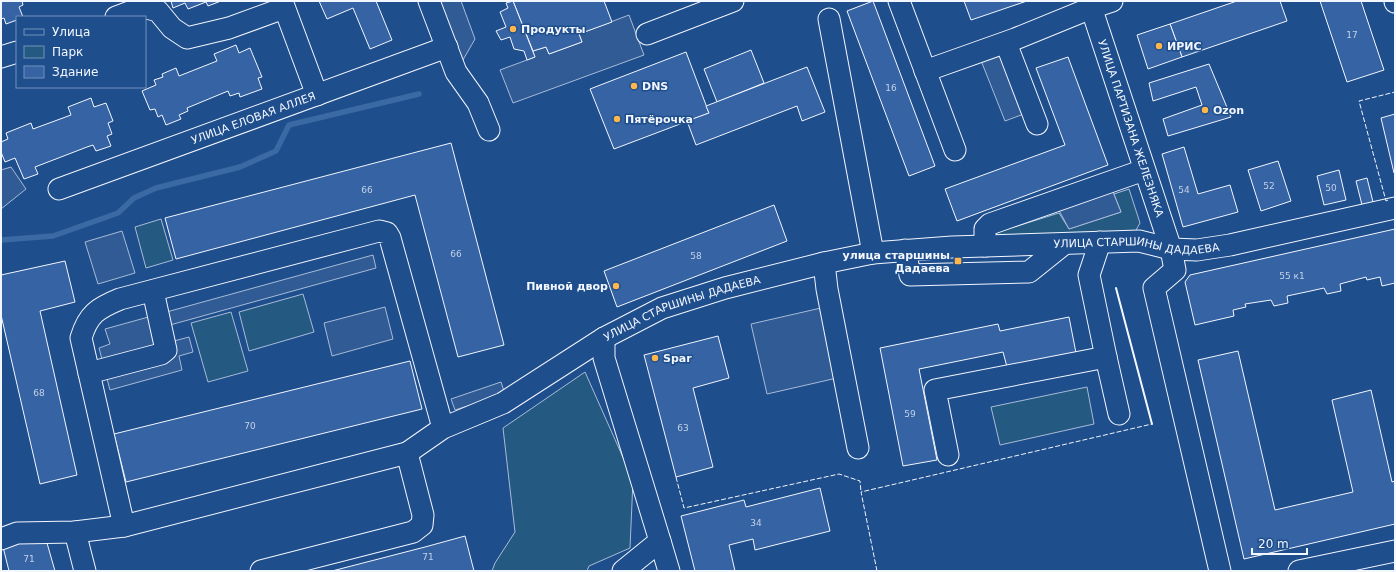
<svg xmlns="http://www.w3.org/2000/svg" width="1396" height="572" viewBox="0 0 1396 572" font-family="'DejaVu Sans',sans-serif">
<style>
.green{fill:#245a82;stroke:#a8bbd7}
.parking{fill:#305b95;stroke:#a8bbd7}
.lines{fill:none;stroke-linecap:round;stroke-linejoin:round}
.stream{stroke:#3b69a3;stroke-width:5.5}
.building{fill:#3563a3;stroke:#f2f6ff}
.minor-casing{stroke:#f2f6ff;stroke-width:23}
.minor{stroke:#1f4e8c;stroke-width:21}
.fence{stroke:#f2f6ff;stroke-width:1;stroke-dasharray:5 2;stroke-linecap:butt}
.wall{stroke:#f2f6ff;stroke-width:2}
.poi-dot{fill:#ffb74d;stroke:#1f4e8c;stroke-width:1.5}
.labels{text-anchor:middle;stroke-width:3;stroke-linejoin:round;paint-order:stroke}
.number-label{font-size:9px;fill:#c3d1e8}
.poi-label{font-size:11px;font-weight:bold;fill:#f2f6ff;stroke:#1f4e8c;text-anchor:start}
.street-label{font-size:11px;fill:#f2f6ff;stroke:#1f4e8c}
</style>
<rect width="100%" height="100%" fill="#1f4e8c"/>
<g class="green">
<polygon points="1129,189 1140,223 1135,232 996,238 995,235 998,232 1059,213 1069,229 1121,212 1114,194"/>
<polygon points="161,219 173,260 146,268 135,227"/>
<polygon points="303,294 314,332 249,351 239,312"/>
<polygon points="231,312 248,371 208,382 191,323"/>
<polygon points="585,372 633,480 630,548 589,566 587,571 492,571 495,563 515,532 503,428"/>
<polygon points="1087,387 1094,424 1000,445 991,407"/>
</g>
<g class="parking">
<polygon points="429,1 461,1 475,39 456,72"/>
<polygon points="629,15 644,55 513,103 500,70 535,57 533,51 546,47 549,54 582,42 579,34"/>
<polygon points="1006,43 1032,111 1005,121 978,53"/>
<polygon points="11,167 26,189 1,209 1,170"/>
<polygon points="1109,182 1121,212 1069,229 1054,201"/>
<polygon points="122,231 135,273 98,284 85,242"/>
<polygon points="373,255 376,268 170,325 174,341 189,337 193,352 179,356 182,370 110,390 99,348 110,344 105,329"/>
<polygon points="385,307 393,339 332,356 324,323"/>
<polygon points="821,308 837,378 767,394 751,324"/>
<polygon points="501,382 505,394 455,410 451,399"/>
</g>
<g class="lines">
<polyline class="stream" points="1,240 53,236 118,213 134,198 156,188 240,167 276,151 289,125 419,94"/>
</g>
<g class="building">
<polygon points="1,1 22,1 23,5 19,7 23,17 17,17 17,20 6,24 4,18 1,19"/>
<polygon points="171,1 221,1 208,6 206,2 188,9 185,3 173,8"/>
<polygon points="319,1 376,1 392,40 370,49 353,8 327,19"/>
<polygon points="513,1 604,1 612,22 579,34 582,42 549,54 546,47 533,51"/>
<polygon points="513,1 535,57 527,60 524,51 514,49 510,37 501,40 496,31 506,27 500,12 508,8 506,3"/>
<polygon points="873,1 935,166 909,176 847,11"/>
<polygon points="964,1 1027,1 971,20"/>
<polygon points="1237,1 1280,1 1287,21 1182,57 1170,24"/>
<polygon points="1320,1 1361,1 1384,70 1347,82"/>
<polygon points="1170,24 1182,57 1148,69 1137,35"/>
<polygon points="236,45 239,53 250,48 262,77 258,78 262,89 240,97 239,93 230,96 228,91 187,108 188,111 179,115 181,119 166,125 162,115 158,117 155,109 150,110 142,91 156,85 154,80 163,77 162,74 176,68 179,76 217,61 214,54"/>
<polygon points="751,50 764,83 717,102 704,69"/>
<polygon points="686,52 709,113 614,149 590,89"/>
<polygon points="1068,57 1108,165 957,221 945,189 1065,145 1036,68"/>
<polygon points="1209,64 1231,117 1168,136 1163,119 1202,105 1196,87 1153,101 1149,83"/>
<polygon points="807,67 825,112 802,121 797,106 696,145 687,121 709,113 706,106"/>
<polygon points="91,98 94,107 106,103 113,121 108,123 112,134 107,136 111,146 96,151 93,145 87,147 35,167 38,174 24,179 15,158 5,162 1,152 1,142 8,139 6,133 31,123 33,129 71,115 68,107"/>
<polygon points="1395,114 1395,173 1394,173 1381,118"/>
<polygon points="451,143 504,345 458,357 415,195 176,259 165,218"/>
<polygon points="1184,147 1198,194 1230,185 1238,212 1183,227 1162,154"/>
<polygon points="1278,161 1291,201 1261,211 1248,170"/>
<polygon points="1339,170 1346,200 1324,205 1317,176"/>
<polygon points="1367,178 1373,202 1362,205 1356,181"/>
<polygon points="774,205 787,241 617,307 604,271"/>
<polygon points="1395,229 1395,283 1382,286 1380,277 1367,280 1366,277 1340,284 1341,291 1327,294 1324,288 1306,292 1287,296 1288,303 1274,306 1271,300 1245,304 1246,307 1233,310 1234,316 1195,325 1185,282 1190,275"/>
<polygon points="65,261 75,302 40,311 77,475 40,484 1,315 1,275"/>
<polygon points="1069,317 1076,353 1007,367 1003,352 919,369 937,460 903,466 880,348 998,324 1000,331"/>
<polygon points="718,336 729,378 693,388 713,467 676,477 644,355"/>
<polygon points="1238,351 1275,510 1353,492 1332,400 1371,390 1392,482 1395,481 1395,524 1244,559 1198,360"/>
<polygon points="410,361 422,409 126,482 114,434"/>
<polygon points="820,488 830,531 755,550 753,539 729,545 735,571 695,571 681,516 744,500 746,507"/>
<polygon points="45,536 55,571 9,571 3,547"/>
<polygon points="465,536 474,571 332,571 425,547"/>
</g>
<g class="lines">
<g class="minor-casing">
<g id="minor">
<polyline points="282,1 317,95"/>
<polyline points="429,1 456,72 478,103 489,130"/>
<polyline points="899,1 955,150"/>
<path id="s1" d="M1089,1l82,248 4,21 -21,18 66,283"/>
<polyline points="1395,1 1395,2"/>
<polyline points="116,17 143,7 158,11 172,28 187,38 229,28 284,8"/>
<polyline points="829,19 873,253"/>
<polyline points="647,34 733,1"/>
<polyline points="1006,43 1037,124"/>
<polyline points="1,57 17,52"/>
<polyline points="925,71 1015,39 1091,8 1112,1"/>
<path id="s2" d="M59,189l388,-142"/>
<polyline points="1100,242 1089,275 1106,357 1119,414"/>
<polyline points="985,246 985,229 990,224 1144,170"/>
<polyline points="905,250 910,275 1029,272 1064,244"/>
<polyline points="824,263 827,289 858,448"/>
<polyline points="604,338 604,358 660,541 623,571"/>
<polyline points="89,373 161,354 166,350 153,291"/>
<path id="s3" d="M443,428l-53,-190 -3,-5 -8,-2 -259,68c-22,9 -32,15 -39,39l43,188 283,-73 36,-25 60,-25 101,-65 58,-30 63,-20 99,-25 49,-10 79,-6 187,-6 32,8 26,1 33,-5 165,-37"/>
<polyline points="948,455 935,390 1106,357"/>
<polyline points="75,532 85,571"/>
<polyline points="1,539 17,533 75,532 124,526"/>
<polyline points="660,541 669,571"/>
<polyline points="261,571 413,532 422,525 423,515 407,453"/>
<polyline points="1299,571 1395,551"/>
</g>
</g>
<use href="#minor" class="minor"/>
<g class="fence">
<polyline points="1388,200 1386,201 1359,101 1395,92"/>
<polyline points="676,477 684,508 839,474 860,481 861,492"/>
<polyline points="877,571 861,492 1152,424 1116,288"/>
</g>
<polyline class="wall" points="1116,288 1152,424"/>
</g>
<g class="poi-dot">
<circle cx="513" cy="29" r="4"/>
<circle cx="1159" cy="46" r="4"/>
<circle cx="634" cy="86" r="4"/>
<circle cx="1205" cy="110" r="4"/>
<circle cx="617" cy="119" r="4"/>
<rect x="954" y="257" width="8" height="8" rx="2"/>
<circle cx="616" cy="286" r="4"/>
<circle cx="655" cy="358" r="4"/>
</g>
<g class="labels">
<g class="number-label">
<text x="1352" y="38">17</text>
<text x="891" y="91">16</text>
<text x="1269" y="189">52</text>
<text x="1331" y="191">50</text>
<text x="367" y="193">66</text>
<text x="1184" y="193">54</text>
<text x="456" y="257">66</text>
<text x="696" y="259">58</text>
<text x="1292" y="279">55 к1</text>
<text x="39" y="396">68</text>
<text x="910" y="417">59</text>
<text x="250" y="429">70</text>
<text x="683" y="431">63</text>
<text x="756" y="526">34</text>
<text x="428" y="560">71</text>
<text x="29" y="562">71</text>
</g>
<g class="poi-label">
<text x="521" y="33">Продукты</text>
<text x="1167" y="50">ИРИС</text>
<text x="642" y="90">DNS</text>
<text x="1213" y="114">Ozon</text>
<text x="625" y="123">Пятёрочка</text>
<text x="950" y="259" text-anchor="end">улица старшины<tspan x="950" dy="13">Дадаева</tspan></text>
<text x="608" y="290" text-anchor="end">Пивной двор</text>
<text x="663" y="362">Spar</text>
</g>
<g class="street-label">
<text dy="4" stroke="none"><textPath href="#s2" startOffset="207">УЛИЦА ЕЛОВАЯ АЛЛЕЯ</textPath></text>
<text dy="4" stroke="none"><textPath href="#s1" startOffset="134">УЛИЦА ПАРТИЗАНА ЖЕЛЕЗНЯКА</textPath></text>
<text dy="4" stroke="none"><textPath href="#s3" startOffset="1799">УЛИЦА СТАРШИНЫ ДАДАЕВА</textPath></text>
<text dy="4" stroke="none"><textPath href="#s3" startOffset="1335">УЛИЦА СТАРШИНЫ ДАДАЕВА</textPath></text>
</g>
</g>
<rect width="1396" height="572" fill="none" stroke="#f2f6ff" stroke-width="4"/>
<rect x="16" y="16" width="130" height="72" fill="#1f4e8c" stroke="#7391ba"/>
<rect x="24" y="29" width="20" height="6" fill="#1f4e8c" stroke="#7391ba"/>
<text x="52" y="36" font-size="12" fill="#f2f6ff">Улица</text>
<rect x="24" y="46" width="20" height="12" fill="#245a82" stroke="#7391ba"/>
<text x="52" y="56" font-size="12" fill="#f2f6ff">Парк</text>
<rect x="24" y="66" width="20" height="12" fill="#3563a3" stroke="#7391ba"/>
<text x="52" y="76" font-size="12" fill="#f2f6ff">Здание</text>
<path d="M1252 548v6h55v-6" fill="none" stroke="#f2f6ff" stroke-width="2"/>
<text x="1258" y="548" font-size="12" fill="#f2f6ff" stroke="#1f4e8c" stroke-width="3" paint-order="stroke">20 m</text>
</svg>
